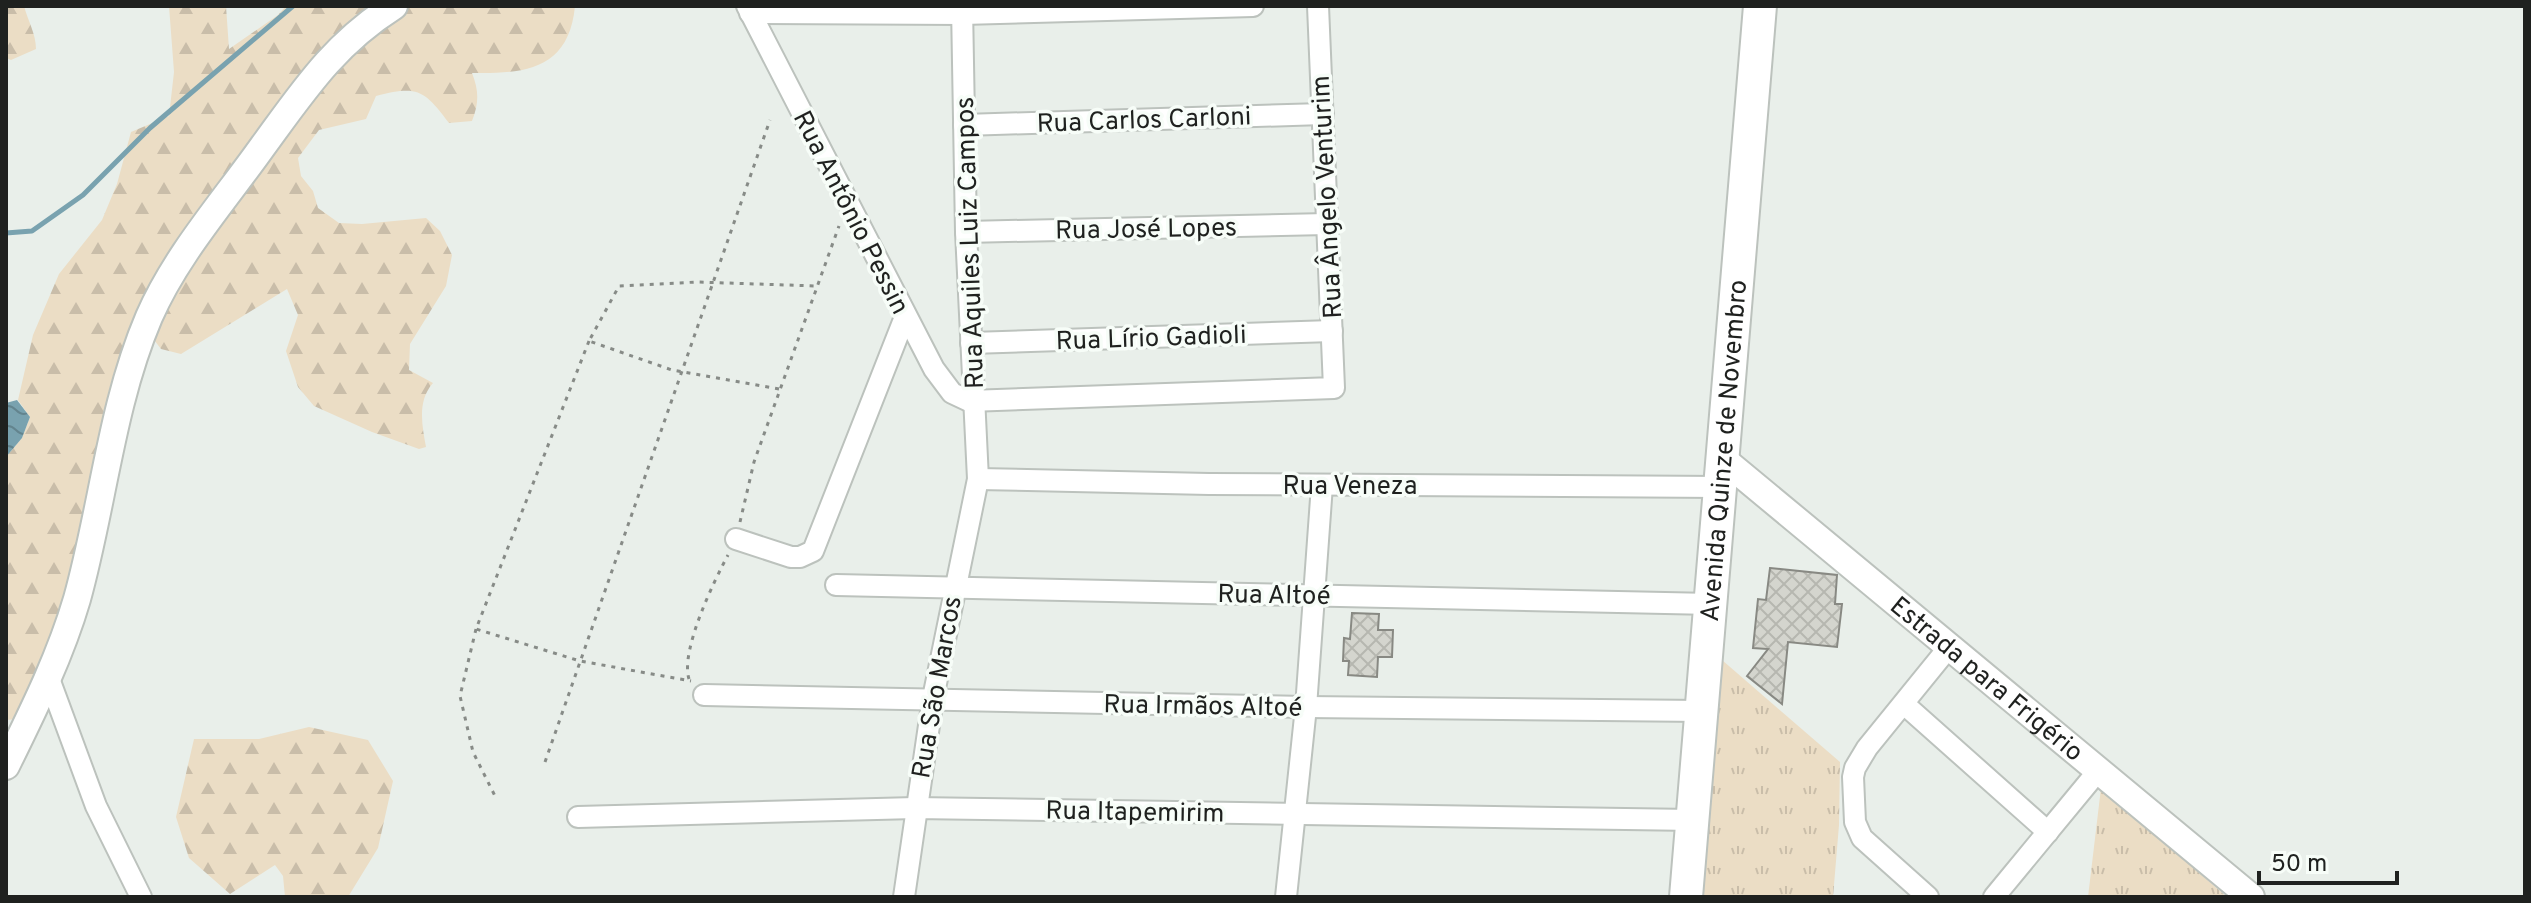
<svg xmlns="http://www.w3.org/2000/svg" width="2531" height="903" viewBox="0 0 2531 903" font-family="Overpass,sans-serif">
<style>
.grass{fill:url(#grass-tufts)}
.forest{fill:url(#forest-firs)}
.water{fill:url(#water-waves)}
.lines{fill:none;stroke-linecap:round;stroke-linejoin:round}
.stream{stroke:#79a2af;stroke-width:5}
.building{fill:url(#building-cross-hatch);stroke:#888983;stroke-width:2}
.minor-casing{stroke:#bcc2bd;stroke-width:24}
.tertiary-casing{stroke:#bcc2bd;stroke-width:30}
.primary-casing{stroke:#bcc2bd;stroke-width:36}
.path{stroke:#878b87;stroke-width:3;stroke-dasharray:4 6;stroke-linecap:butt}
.minor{stroke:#fff;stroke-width:20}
.tertiary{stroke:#fff;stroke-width:26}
.primary{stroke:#fff;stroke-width:32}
.labels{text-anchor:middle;stroke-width:7;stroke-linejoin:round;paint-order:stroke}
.street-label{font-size:26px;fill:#1f211f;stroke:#f7fdf8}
</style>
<defs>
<pattern id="grass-tufts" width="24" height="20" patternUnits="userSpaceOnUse" patternTransform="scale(2)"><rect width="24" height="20" fill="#ebddc5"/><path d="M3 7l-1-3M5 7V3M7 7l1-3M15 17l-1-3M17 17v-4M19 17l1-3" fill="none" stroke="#c9bda9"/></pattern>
<pattern id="forest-firs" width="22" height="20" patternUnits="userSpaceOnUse" patternTransform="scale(2)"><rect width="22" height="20" fill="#ebddc5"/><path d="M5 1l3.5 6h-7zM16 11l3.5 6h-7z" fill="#c9bda9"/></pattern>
<pattern id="water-waves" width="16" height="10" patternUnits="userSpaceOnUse" patternTransform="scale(2)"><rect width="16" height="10" fill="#79a2af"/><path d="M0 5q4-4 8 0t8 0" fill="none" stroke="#63848e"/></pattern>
<pattern id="building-cross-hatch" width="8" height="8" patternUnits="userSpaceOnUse" patternTransform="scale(2)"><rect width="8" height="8" fill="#d4d5ce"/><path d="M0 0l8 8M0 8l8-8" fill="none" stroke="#b6b7b0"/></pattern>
</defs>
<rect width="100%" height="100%" fill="#e9efea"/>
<g class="grass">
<polygon points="1722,660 1840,762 1839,825 1833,897 1700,897"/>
<polygon points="2101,788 2227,897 2088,897"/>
</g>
<g class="forest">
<path d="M6,6h18c4,15 12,28 12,43l-25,11 -5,-2z"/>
<path d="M169,6h57l3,43 49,-34 8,-9h289c-6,63 -49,68 -103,67 7,18 7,30 0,48l-23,2c-25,-33 -31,-38 -73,-27l-10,23 -47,11 -21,28 3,18 12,15 5,17 21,15 23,1 64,-6 14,13 12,24 -6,31 -36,58 -1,26 24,13c-16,18 -11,42 -7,64l-7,2 -47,-17 -58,-26 -16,-19 -12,-36 12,-36 -11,-26 -106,65 -20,-5 -13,-17 -34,40 -9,34 -9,65 -9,78 -70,170 -11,1v-263l16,-19 8,-21 -12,-17 15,-65 26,-61 43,-54 15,-36 14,-52 38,-16 5,-44z"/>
<polygon points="309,727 368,740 393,781 378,848 348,897 285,897 283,876 275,865 230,894 189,858 176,817 194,739 259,739"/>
</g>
<polygon class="water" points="17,400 30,417 22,438 6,457 6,403"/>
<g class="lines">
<polyline class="stream" points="6,233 32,231 83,195 150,128 293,6"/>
</g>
<g class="building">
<polygon points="1770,568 1837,575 1835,604 1842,604 1837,647 1788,642 1782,704 1747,676 1768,649 1753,648 1758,599 1766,600"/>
<polygon points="1352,613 1379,614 1378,630 1393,630 1392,657 1378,657 1377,677 1348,675 1349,661 1343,661 1344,638 1350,639"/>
</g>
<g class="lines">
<g class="minor-casing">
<g id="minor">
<polyline points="747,6 934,369 952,393 969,401 1334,388 1318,6"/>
<polyline points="750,13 963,14 1253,6"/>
<polyline points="964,125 1323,114"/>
<polyline points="966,232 1327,224"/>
<polyline points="971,343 1332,331"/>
<polyline points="978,479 1209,484 1722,487"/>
<polyline points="736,539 791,557 800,557 813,551 905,317"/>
<polyline points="836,585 1712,604"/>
<polyline points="48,676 96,806 141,897"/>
<polyline points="704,695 1306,707 1703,711"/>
<polyline points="1904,704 2048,832"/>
<polyline points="578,817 915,808 1693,820"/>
<polyline points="904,897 933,698 978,479 966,232 962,6"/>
<polyline points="1286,897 1306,707 1322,485"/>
<polyline points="1928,897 1862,838 1855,822 1853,777 1855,768 1867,748 1949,647"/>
<polyline points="1994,897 2098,771"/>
</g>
</g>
<g class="tertiary-casing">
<g id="tertiary">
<path id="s1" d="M1724,460l527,437"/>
<path d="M6,766c27,-55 54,-109 71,-167 26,-93 34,-193 72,-282 27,-62 75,-116 114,-171 41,-56 71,-102 131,-140"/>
</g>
</g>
<g class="primary-casing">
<g id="primary">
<path id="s2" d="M1686,897l74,-891"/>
</g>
</g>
<g class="path">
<polyline points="589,341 476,629 580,661 691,681"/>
<polyline points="779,389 672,370 589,341 619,286 697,282 816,286"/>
<polyline points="740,522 754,462 839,226"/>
<polyline points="476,629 460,696 473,752 496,798"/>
<path d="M689,679c-9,-28 25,-98 39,-124"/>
<polyline points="545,762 770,120"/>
</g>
<use href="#minor" class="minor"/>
<use href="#tertiary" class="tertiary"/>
<use href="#primary" class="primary"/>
</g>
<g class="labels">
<g class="street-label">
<text transform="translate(1144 119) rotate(-2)" y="9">Rua Carlos Carloni</text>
<text transform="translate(1326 197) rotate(-93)" y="9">Rua Ângelo Venturim</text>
<text transform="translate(852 212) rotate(63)" y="9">Rua Antônio Pessin</text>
<text transform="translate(1146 228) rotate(-1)" y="9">Rua José Lopes</text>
<text transform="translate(969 243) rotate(-92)" y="9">Rua Aquiles Luiz Campos</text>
<text transform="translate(1151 337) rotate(-2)" y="9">Rua Lírio Gadioli</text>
<text dy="9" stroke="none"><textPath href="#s2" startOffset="448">Avenida Quinze de Novembro</textPath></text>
<text x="1350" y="494">Rua Veneza</text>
<text transform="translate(1274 594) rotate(1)" y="9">Rua Altoé</text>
<text dy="9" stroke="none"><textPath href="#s1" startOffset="342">Estrada para Frigério</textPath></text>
<text transform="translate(936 687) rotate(-80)" y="9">Rua São Marcos</text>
<text transform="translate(1203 705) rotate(1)" y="9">Rua Irmãos Altoé</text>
<text transform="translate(1135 811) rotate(1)" y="9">Rua Itapemirim</text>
</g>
</g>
<rect width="2531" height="903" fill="none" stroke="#1f211f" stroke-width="16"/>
<path d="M2259 871v12h138v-12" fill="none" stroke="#1f211f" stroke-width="4"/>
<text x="2271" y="871" font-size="24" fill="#1f211f" stroke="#f7fdf8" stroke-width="6" paint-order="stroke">50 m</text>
</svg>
